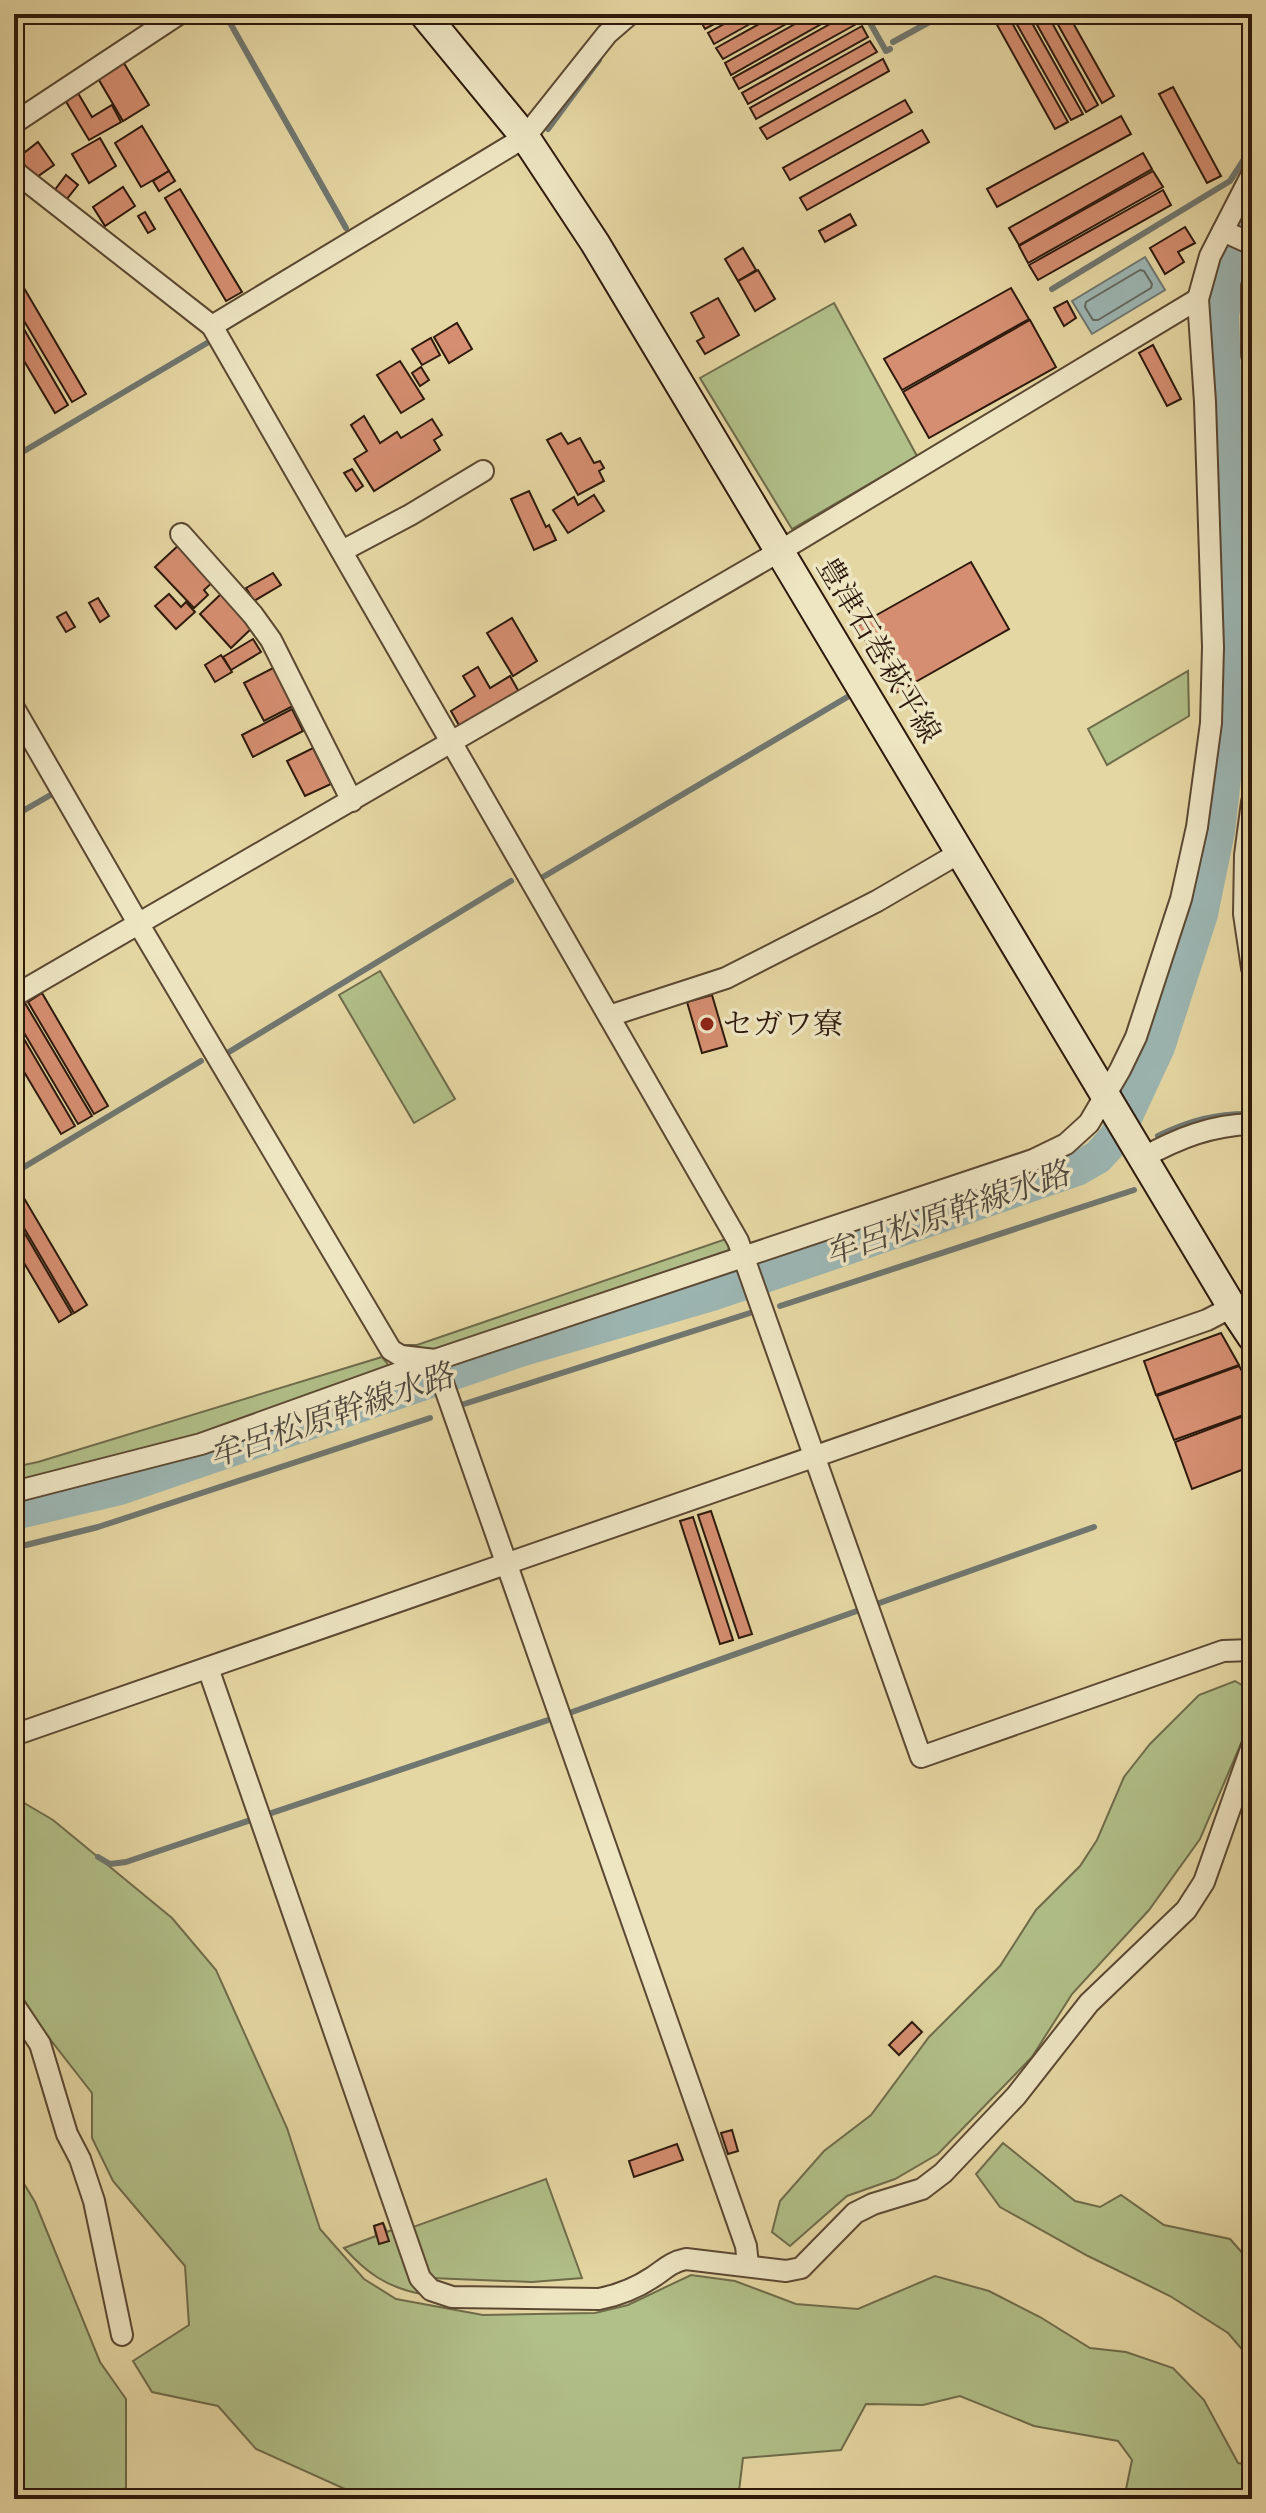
<svg xmlns="http://www.w3.org/2000/svg" width="1266" height="2513" viewBox="0 0 1266 2513" font-family="'Sorts Mill Goudy','Noto Serif JP',serif">
<style>
.green{fill:#b1bf88;stroke:#6f6c4a;stroke-width:2}
.water{fill:#9cb6b3;stroke:#707770;stroke-width:2}
.lines{fill:none;stroke-linecap:round;stroke-linejoin:round}
.shore{stroke:#646860;stroke-width:2}
.stream{stroke:#707770;stroke-width:6}
.river{stroke:#9cb6b3;stroke-width:34}
.building{fill:#d58e71;stroke:#2d190c;stroke-width:2}
.street-casing{stroke:#5b4832;stroke-width:24}
.secondary-casing{stroke:#2d190c;stroke-width:32}
.street{stroke:#eee5c3;stroke-width:20}
.secondary{stroke:#eee5c3;stroke-width:28}
.poi-dot{fill:#8f2418;stroke:#eee5c3;stroke-width:3}
.labels{text-anchor:middle;stroke-width:7;stroke-linejoin:round;paint-order:stroke}
.street-label{font-size:30px;fill:#2d190c;stroke:#eee5c3}
.poi-label{font-size:30px;fill:#2d190c;stroke:#eee5c3;text-anchor:start}
.water-label{font-size:32px;font-style:italic;fill:#4e483e;stroke:#eee5c3}
</style>
<rect width="100%" height="100%" fill="#e5d7a3"/>
<filter id="stains"><feTurbulence type="fractalNoise" baseFrequency=".0025" numOctaves="4"/><feColorMatrix values="0 0 0 0 .2 0 0 0 0 .09 0 0 0 0 .02 0 0 0 .5 -.17"/></filter>
<radialGradient id="worn" r=".72"><stop offset=".6" stop-color="#630" stop-opacity="0"/><stop offset="1" stop-color="#630" stop-opacity=".3"/></radialGradient>
<g class="green">
<polygon points="834,303 917,456 792,529 700,378"/>
<polygon points="1188,671 1189,716 1107,765 1088,729"/>
<polygon points="380,971 455,1099 414,1123 339,995"/>
<polygon points="726,1239 729,1248 727,1254 438,1353 396,1345 417,1345"/>
<polygon points="382,1357 389,1366 386,1371 208,1433 14,1484 14,1467 38,1462"/>
<polygon points="1235,1681 1252,1691 1252,1718 1200,1839 1149,1910 1072,1994 1032,2057 938,2154 895,2179 847,2196 790,2246 772,2232 780,2201 824,2151 871,2115 929,2037 1000,1966 1036,1910 1080,1866 1097,1840 1124,1777 1150,1744 1199,1695"/>
<polygon points="14,1797 53,1820 172,1918 216,1970 287,2128 320,2229 364,2279 396,2299 483,2315 595,2313 628,2305 691,2275 735,2281 796,2304 858,2309 935,2276 989,2291 1040,2317 1090,2348 1126,2352 1173,2368 1204,2400 1238,2463 1252,2465 1252,2499 1124,2499 1132,2460 1118,2441 1034,2426 960,2396 923,2405 866,2404 841,2450 743,2458 738,2499 367,2499 256,2449 218,2406 152,2392 133,2361 189,2325 185,2266 113,2181 92,2138 92,2093 14,1993"/>
<polygon points="1003,2143 1075,2201 1100,2207 1121,2195 1164,2225 1230,2239 1252,2264 1252,2361 1228,2333 1170,2296 1088,2256 1000,2207 976,2174"/>
<polygon points="14,2167 35,2202 100,2362 126,2399 126,2488 104,2499 14,2499"/>
<polygon points="546,2179 582,2278 532,2282 431,2278 413,2227"/>
<path d="M383,2223l4,9 10,-4 24,66c-35,-7 -54,-21 -77,-46l32,-12 -2,-10z"/>
</g>
<polygon class="water" points="1145,257 1165,290 1092,334 1072,301"/>
<g class="lines">
<polygon class="shore" points="1140,270 1144,271 1152,284 1151,288 1098,320 1093,320 1085,307 1086,302"/>
<g class="stream">
<polyline points="225,14 346,228"/>
<polyline points="865,14 886,51 890,49"/>
<polyline points="630,24 648,14"/>
<polyline points="893,42 944,14"/>
<polyline points="548,129 599,60"/>
<polyline points="1052,289 1230,181 1252,147"/>
<polyline points="14,457 207,343"/>
<polyline points="14,816 54,793"/>
<polyline points="543,877 849,696"/>
<polyline points="224,1055 511,881"/>
<path d="M1158,1136c31,-15 59,-23 94,-22"/>
<polyline points="14,1173 201,1061"/>
<polyline points="780,1306 1134,1190"/>
<polyline points="461,1405 750,1313"/>
<polyline points="14,1548 98,1527 430,1418"/>
<polyline points="98,1857 110,1864 126,1862 572,1712 1094,1527"/>
</g>
<polyline class="river" points="14,1513 120,1488 520,1350 712,1294 1077,1169 1098,1157 1116,1137 1158,1047 1201,914 1218,831 1235,684 1222,314 1232,271 1252,225"/>
</g>
<g class="building">
<polygon points="707,14 733,14 705,29 699,18"/>
<polygon points="742,14 768,14 714,44 708,33"/>
<polygon points="777,14 804,14 723,59 716,48"/>
<polygon points="813,14 839,14 731,75 725,63"/>
<polygon points="848,14 855,14 860,22 739,89 733,78"/>
<polygon points="991,14 1007,14 1068,122 1055,129"/>
<polygon points="1011,14 1027,14 1083,114 1071,120"/>
<polygon points="1031,14 1047,14 1098,105 1086,112"/>
<polygon points="1052,14 1068,14 1114,96 1102,103"/>
<polygon points="862,26 868,37 748,104 742,93"/>
<polygon points="870,41 877,52 756,119 750,108"/>
<polygon points="883,59 889,71 767,139 760,128"/>
<polygon points="122,60 149,105 123,121 96,75"/>
<polygon points="1173,87 1221,176 1207,183 1159,94"/>
<polygon points="75,88 92,117 112,105 121,122 89,140 62,95"/>
<polygon points="905,100 912,112 790,180 783,168"/>
<polygon points="1121,116 1131,134 997,207 987,189"/>
<polygon points="142,126 169,171 141,187 115,143"/>
<polygon points="922,130 929,142 807,210 800,198"/>
<polygon points="100,138 116,166 89,183 72,154"/>
<polygon points="38,142 54,165 34,179 22,161 18,164 14,159 14,151 20,146 25,152"/>
<polygon points="1143,153 1152,169 1019,245 1009,228"/>
<polygon points="169,171 175,181 159,191 153,181"/>
<polygon points="1153,171 1163,187 1028,263 1019,246"/>
<polygon points="66,175 78,185 66,200 54,191"/>
<polygon points="123,187 135,206 105,226 93,207"/>
<polygon points="180,189 242,292 226,301 165,198"/>
<polygon points="1163,190 1171,205 1038,280 1029,265"/>
<polygon points="145,212 155,229 148,233 138,216"/>
<polygon points="850,214 856,225 825,242 819,231"/>
<polygon points="1185,227 1195,243 1178,252 1184,262 1165,274 1150,248"/>
<polygon points="743,248 756,270 738,281 725,259"/>
<polygon points="758,270 775,299 755,311 738,281"/>
<polygon points="14,271 86,394 72,402 14,304"/>
<polygon points="1011,288 1029,319 902,390 884,359"/>
<polygon points="718,298 739,335 705,354 697,341 704,337 691,313"/>
<polygon points="1067,301 1076,318 1064,326 1054,308"/>
<polygon points="14,312 68,405 55,413 14,344"/>
<polygon points="1030,320 1056,367 929,438 903,392"/>
<polygon points="457,323 472,349 449,363 434,337"/>
<polygon points="431,338 440,355 422,365 412,349"/>
<polygon points="1153,345 1181,399 1167,406 1139,353"/>
<polygon points="400,361 424,399 401,413 377,375"/>
<polygon points="421,367 429,380 420,386 412,373"/>
<polygon points="364,416 380,443 397,432 401,438 432,419 442,435 434,440 440,450 374,491 354,459 367,451 351,425"/>
<polygon points="561,433 568,444 580,438 594,463 600,461 604,468 599,471 604,481 578,495 547,440"/>
<polygon points="352,469 363,486 356,491 344,473"/>
<polygon points="529,491 546,527 549,525 556,540 534,550 511,499"/>
<polygon points="594,495 604,511 568,533 553,510 574,497 578,505"/>
<polygon points="181,543 215,580 204,590 208,595 194,608 155,567"/>
<polygon points="971,562 1009,629 896,693 857,626"/>
<polygon points="273,573 281,585 254,601 246,588"/>
<polygon points="169,594 181,607 186,602 195,612 176,629 155,606"/>
<polygon points="221,594 252,628 231,648 200,614"/>
<polygon points="98,598 109,616 100,622 89,603"/>
<polygon points="66,612 75,627 66,632 57,617"/>
<polygon points="512,618 537,661 513,676 487,633"/>
<polygon points="253,639 261,652 231,670 223,657"/>
<polygon points="221,655 232,672 215,682 205,665"/>
<polygon points="478,667 490,688 510,676 519,692 460,727 451,711 475,696 463,676"/>
<polygon points="273,668 293,706 264,721 244,683"/>
<polygon points="292,709 303,731 253,757 242,735"/>
<polygon points="313,748 331,784 305,796 287,761"/>
<polygon points="42,993 108,1106 94,1114 28,1002"/>
<polygon points="712,995 727,1046 702,1053 687,1002"/>
<polygon points="25,1003 92,1116 78,1124 14,1016 14,1009"/>
<polygon points="14,1022 75,1126 61,1134 14,1055"/>
<polygon points="18,1188 87,1305 74,1313 14,1211 14,1190"/>
<polygon points="14,1215 72,1314 59,1322 14,1246"/>
<polygon points="1221,1333 1239,1365 1156,1395 1144,1361"/>
<polygon points="1239,1366 1252,1388 1252,1412 1174,1440 1157,1396"/>
<polygon points="1252,1413 1252,1466 1192,1489 1175,1442"/>
<polygon points="711,1511 752,1634 739,1638 698,1515"/>
<polygon points="693,1517 733,1640 720,1644 680,1521"/>
<polygon points="912,2022 922,2032 899,2055 889,2045"/>
<polygon points="732,2130 738,2151 728,2154 721,2133"/>
<polygon points="677,2144 683,2160 634,2177 629,2161"/>
<polygon points="383,2223 389,2241 379,2244 374,2226"/>
</g>
<g class="lines">
<g class="street-casing">
<g id="street">
<polyline points="14,123 179,14"/>
<polyline points="14,171 212,326 738,1241 921,1757 1223,1651 1252,1650"/>
<polyline points="1223,231 1252,244"/>
<polyline points="1252,286 1252,355"/>
<polyline points="212,326 525,137 607,34 630,14"/>
<polyline points="181,534 253,615 271,640 352,801"/>
<polyline points="342,551 410,515 483,471"/>
<polyline points="14,708 138,923 391,1350 401,1356 435,1360 746,2246 748,2265"/>
<polyline points="1252,802 1245,855 1244,914 1252,968"/>
<polyline points="14,996 780,551 1198,299"/>
<polyline points="609,1016 726,978 877,901 961,852"/>
<path d="M1142,1158c37,-20 69,-33 110,-34"/>
<polyline points="14,1492 201,1444 435,1360 1033,1160 1066,1144 1089,1123 1120,1070 1136,1037 1181,899 1197,827 1211,723 1213,647 1205,402 1198,299 1210,256 1252,174"/>
<path d="M208,1668l212,610 11,12 21,7 147,2c20,-4 36,-10 54,-22 12,-8 18,-15 33,-18l100,12 15,-3 54,-55 18,-9 49,-15 21,-16 73,-77 73,-93 97,-93 18,-28 48,-136"/>
<polyline points="14,1735 1207,1320 1232,1307"/>
<polyline points="14,2005 40,2044 67,2134 80,2159 94,2201 122,2335"/>
</g>
</g>
<g class="secondary-casing">
<polyline id="secondary" points="424,14 525,137 595,243 1232,1307 1252,1337"/>
</g>
<use href="#street" class="street"/>
<use href="#secondary" class="secondary"/>
</g>
<circle class="poi-dot" cx="707" cy="1024" r="8"/>
<g class="labels">
<g class="street-label">
<text transform="translate(879 650) rotate(59)" y="10">豊津石巻萩平線</text>
</g>
<g class="poi-label">
<text x="723" y="1034">セガワ寮</text>
</g>
<g class="water-label">
<text transform="translate(947 1213) rotate(-19)" y="11">牟呂松原幹線水路</text>
<text transform="translate(331 1415) rotate(-19)" y="11">牟呂松原幹線水路</text>
</g>
</g>
<rect width="1266" height="2513" fill="none" stroke="#e5d7a3" stroke-width="48"/>
<rect x="16" y="16" width="1234" height="2481" fill="none" stroke="#2d190c" stroke-width="4"/>
<rect x="24" y="24" width="1218" height="2465" fill="none" stroke="#2d190c" stroke-width="2"/>
<rect width="100%" height="100%" filter="url(#stains)"/>
<rect width="100%" height="100%" fill="url(#worn)"/>
</svg>
